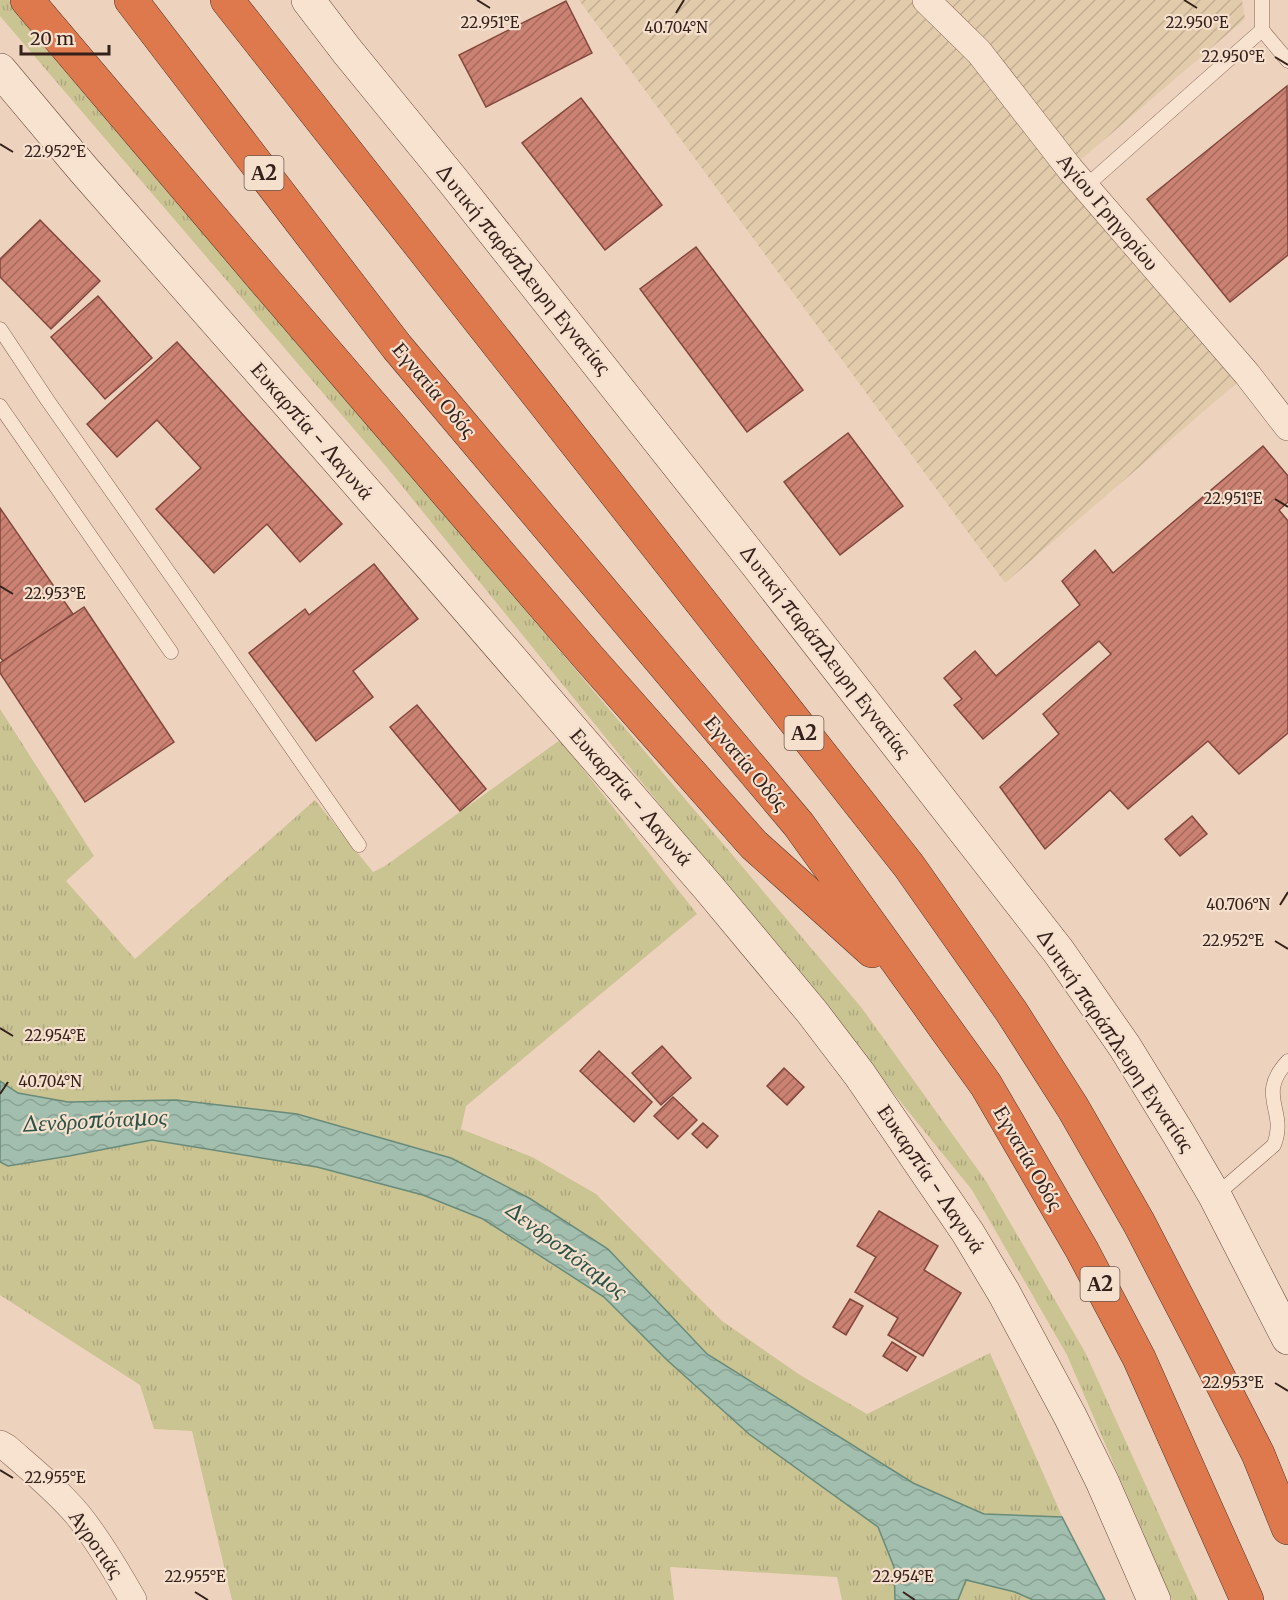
<svg xmlns="http://www.w3.org/2000/svg" width="1288" height="1600" viewBox="0 0 1288 1600" font-family="Merriweather,serif">
<style>
.farmland{fill:url(#farmland-furrows)}
.grass{fill:url(#grass-tufts)}
.water{fill:url(#water-waves);stroke:#698b7a;stroke-width:1.5}
.building{fill:url(#building-hatch);stroke:#83473d;stroke-width:1.5}
.lines{fill:none;stroke-linecap:round;stroke-linejoin:round}
.lane-casing{stroke:#846457;stroke-width:15}
.street-casing{stroke:#846457;stroke-width:28}
.secondary-casing{stroke:#66453a;stroke-width:34}
.highway-casing{stroke:#52342b;stroke-width:34}
.lane{stroke:#f8e2d0;stroke-width:14}
.street{stroke:#f8e2d0;stroke-width:27}
.secondary{stroke:#f8e2d0;stroke-width:33}
.highway{stroke:#de794d;stroke-width:33}
.ticks{fill:none;stroke:#34211b;stroke-width:2}
.labels{text-anchor:middle;stroke-width:4.5;stroke-linejoin:round;paint-order:stroke}
.shield{fill:#f5dfcd;stroke:#6e5a50;stroke-width:1.5}
.shield-label{font-size:20px;font-weight:bold;fill:#34211b}
.street-label{font-size:21px;fill:#34211b;stroke:#f5dfcd}
.water-label{font-size:22px;font-style:italic;fill:#2a5447;stroke:#f5dfcd}
.ticks-label{font-size:15px;text-anchor:middle;fill:#34211b;stroke:#f5dfcd;stroke-width:4.5;stroke-linejoin:round;paint-order:stroke}
</style>
<defs>
<pattern id="farmland-furrows" width="10" height="10" patternUnits="userSpaceOnUse" patternTransform="scale(1.5)"><rect width="10" height="10" fill="#e2cbab"/><path d="M-1 1l2-2M0 10L10 0M9 11l2-2" fill="none" stroke="#c2ae93"/></pattern>
<pattern id="grass-tufts" width="24" height="20" patternUnits="userSpaceOnUse" patternTransform="scale(1.5)"><rect width="24" height="20" fill="#cac392"/><path d="M3 7l-1-3M5 7V3M7 7l1-3M15 17l-1-3M17 17v-4M19 17l1-3" fill="none" stroke="#aea77d"/></pattern>
<pattern id="water-waves" width="16" height="10" patternUnits="userSpaceOnUse" patternTransform="scale(1.5)"><rect width="16" height="10" fill="#a1beae"/><path d="M0 5q4-4 8 0t8 0" fill="none" stroke="#8ba395"/></pattern>
<pattern id="building-hatch" width="6" height="6" patternUnits="userSpaceOnUse" patternTransform="scale(1.5)"><rect width="6" height="6" fill="#cb8273"/><path d="M-1 1l2-2M0 6l6-6M5 7l2-2" fill="none" stroke="#a66a5e"/></pattern>
</defs>
<rect width="100%" height="100%" fill="#edd3bd"/>
<polygon class="farmland" points="579,0 1242,0 1245,19 1070,169 1247,374 1005,583"/>
<g class="grass">
<polygon points="0,0 9,0 861,1007 986,1181 1085,1352 1198,1600 1172,1600 1067,1355 972,1190 389,470 0,16"/>
<polygon points="0,709 94,856 66,881 135,959 315,800 373,872 385,866 560,740 697,914 466,1106 461,1129 532,1157 596,1194 722,1321 800,1375 867,1414 990,1353 1099,1600 842,1600 837,1577 670,1567 674,1600 232,1600 192,1431 154,1429 140,1385 0,1295"/>
</g>
<polygon class="water" points="0,1081 18,1093 68,1102 176,1100 297,1114 451,1158 529,1198 608,1249 707,1354 913,1483 984,1514 1062,1517 1105,1600 1033,1600 1015,1592 966,1580 958,1600 895,1600 894,1567 878,1527 749,1434 667,1360 604,1297 483,1219 423,1195 317,1167 152,1140 69,1156 8,1166 0,1162"/>
<g class="building">
<polygon points="566,1 592,53 486,107 459,55"/>
<polygon points="1287,86 1288,255 1230,302 1147,199"/>
<polygon points="581,98 662,205 605,250 522,143"/>
<polygon points="40,220 100,281 51,329 0,277 0,259"/>
<polygon points="696,247 803,390 747,432 640,289"/>
<polygon points="98,296 152,358 105,399 51,337"/>
<polygon points="177,342 342,524 300,562 267,524 214,573 156,509 201,468 157,420 117,457 87,424"/>
<polygon points="848,433 903,506 840,555 784,482"/>
<polygon points="1263,446 1288,476 1288,502 1279,510 1288,521 1288,733 1239,774 1208,741 1128,809 1110,790 1045,849 1000,787 1059,734 1043,714 1111,654 1099,641 983,739 954,705 962,699 944,678 975,651 996,676 1080,605 1062,581 1095,550 1113,573"/>
<polygon points="0,508 73,614 3,661 0,657"/>
<polygon points="374,564 418,619 353,671 373,697 316,741 249,653 305,609 309,615"/>
<polygon points="84,607 174,742 85,802 0,673 0,663"/>
<polygon points="417,705 486,789 460,811 390,727"/>
<polygon points="1192,816 1207,834 1180,856 1165,839"/>
<polygon points="662,1046 691,1078 661,1105 632,1073"/>
<polygon points="599,1051 652,1102 634,1122 580,1071"/>
<polygon points="784,1068 804,1087 787,1105 767,1086"/>
<polygon points="673,1097 697,1120 678,1139 654,1116"/>
<polygon points="703,1123 718,1136 707,1148 692,1134"/>
<polygon points="879,1211 938,1246 924,1270 961,1293 923,1356 888,1335 898,1318 855,1292 876,1257 857,1246"/>
<polygon points="850,1299 863,1306 846,1335 833,1327"/>
<polygon points="892,1342 916,1357 907,1371 883,1356"/>
</g>
<g class="lines">
<g class="lane-casing">
<g id="lane">
<polyline points="1262,0 1262,30 1288,61"/>
<polyline points="1085,187 1262,30"/>
<polyline points="0,329 48,401 208,628 359,845"/>
<polyline points="0,406 171,652"/>
<path d="M1215,1196l59,-51c14,-35 -19,-49 14,-84"/>
</g>
</g>
<g class="street-casing">
<g id="street">
<polyline points="926,0 979,52 1070,169 1247,374 1288,427"/>
<path d="M0,1444l7,4c24,21 50,42 71,67 21,26 38,55 55,85"/>
</g>
</g>
<g class="secondary-casing">
<g id="secondary">
<polyline points="308,0 347,51 454,182 755,562 1059,952 1125,1047 1178,1133 1215,1196 1288,1338"/>
<polyline points="0,70 83,169 428,563 708,887 812,1012 860,1075 968,1233 1004,1293 1070,1416 1102,1481 1154,1600"/>
</g>
</g>
<g class="highway-casing">
<g id="highway">
<polyline points="27,0 266,282 588,657 754,845 872,951"/>
<polyline points="131,0 397,347 799,825 986,1085 1082,1250 1139,1358 1247,1600"/>
<polyline points="227,0 909,866 1011,1011 1073,1108 1139,1223 1196,1333 1258,1454 1288,1528"/>
</g>
</g>
<use href="#lane" class="lane"/>
<use href="#street" class="street"/>
<use href="#secondary" class="secondary"/>
<use href="#highway" class="highway"/>
</g>
<path class="ticks" d="M477,0l13,8M1184,0l13,8M676,13l8,-13M1275,57l13,8M0,144l13,8M1275,499l13,8M0,586l13,8M1280,905l8,-13M1275,941l13,8M0,1028l13,8M0,1094l8,-12M1275,1383l13,8M0,1470l13,8M195,1592l13,8M903,1592l12,8"/>
<g class="labels">
<g class="shield">
<rect x="244.5" y="156" width="39" height="34" rx="4.5"/>
<rect x="784.5" y="716" width="39" height="34" rx="4.5"/>
<rect x="1080.5" y="1267" width="39" height="34" rx="4.5"/>
</g>
<g class="shield-label">
<text x="264" y="180">Α2</text>
<text x="804" y="740">Α2</text>
<text x="1100" y="1291">Α2</text>
</g>
<g class="street-label">
<text transform="translate(1108 212) rotate(50)" y="7">Αγίου Γρηγορίου</text>
<text transform="translate(523 269) rotate(51)" y="7">Δυτική παράπλευρη Εγνατίας</text>
<text transform="translate(434 390) rotate(50)" y="7">Εγνατία Οδός</text>
<text transform="translate(312 431) rotate(49)" y="7">Ευκαρπία - Λαγυνά</text>
<text transform="translate(825 651) rotate(52)" y="7">Δυτική παράπλευρη Εγνατίας</text>
<text transform="translate(746 763) rotate(50)" y="7">Εγνατία Οδός</text>
<text transform="translate(631 797) rotate(49)" y="7">Ευκαρπία - Λαγυνά</text>
<text transform="translate(1115 1040) rotate(56)" y="7">Δυτική παράπλευρη Εγνατίας</text>
<text transform="translate(1028 1158) rotate(60)" y="7">Εγνατία Οδός</text>
<text transform="translate(931 1179) rotate(56)" y="7">Ευκαρπία - Λαγυνά</text>
<text transform="translate(96 1544) rotate(55)" y="7">Αγροτιάς</text>
</g>
<g class="water-label">
<text transform="translate(95 1120) rotate(-3)" y="8">Δενδροπόταμος</text>
<text transform="translate(567 1250) rotate(37)" y="8">Δενδροπόταμος</text>
</g>
</g>
<g class="ticks-label">
<text x="1197" y="28">22.950°E</text>
<text x="490" y="28">22.951°E</text>
<text x="676" y="33">40.704°N</text>
<text x="1233" y="62">22.950°E</text>
<text x="55" y="157">22.952°E</text>
<text x="1233" y="504">22.951°E</text>
<text x="55" y="599">22.953°E</text>
<text x="1238" y="910">40.706°N</text>
<text x="1233" y="946">22.952°E</text>
<text x="55" y="1041">22.954°E</text>
<text x="50" y="1087">40.704°N</text>
<text x="1233" y="1388">22.953°E</text>
<text x="55" y="1483">22.955°E</text>
<text x="195" y="1582">22.955°E</text>
<text x="903" y="1582">22.954°E</text>
</g>
<path d="M21 45v9h88v-9" fill="none" stroke="#34211b" stroke-width="3"/>
<text x="30" y="45" font-size="18" fill="#34211b" stroke="#f5dfcd" stroke-width="4.5" paint-order="stroke">20 m</text>
</svg>
